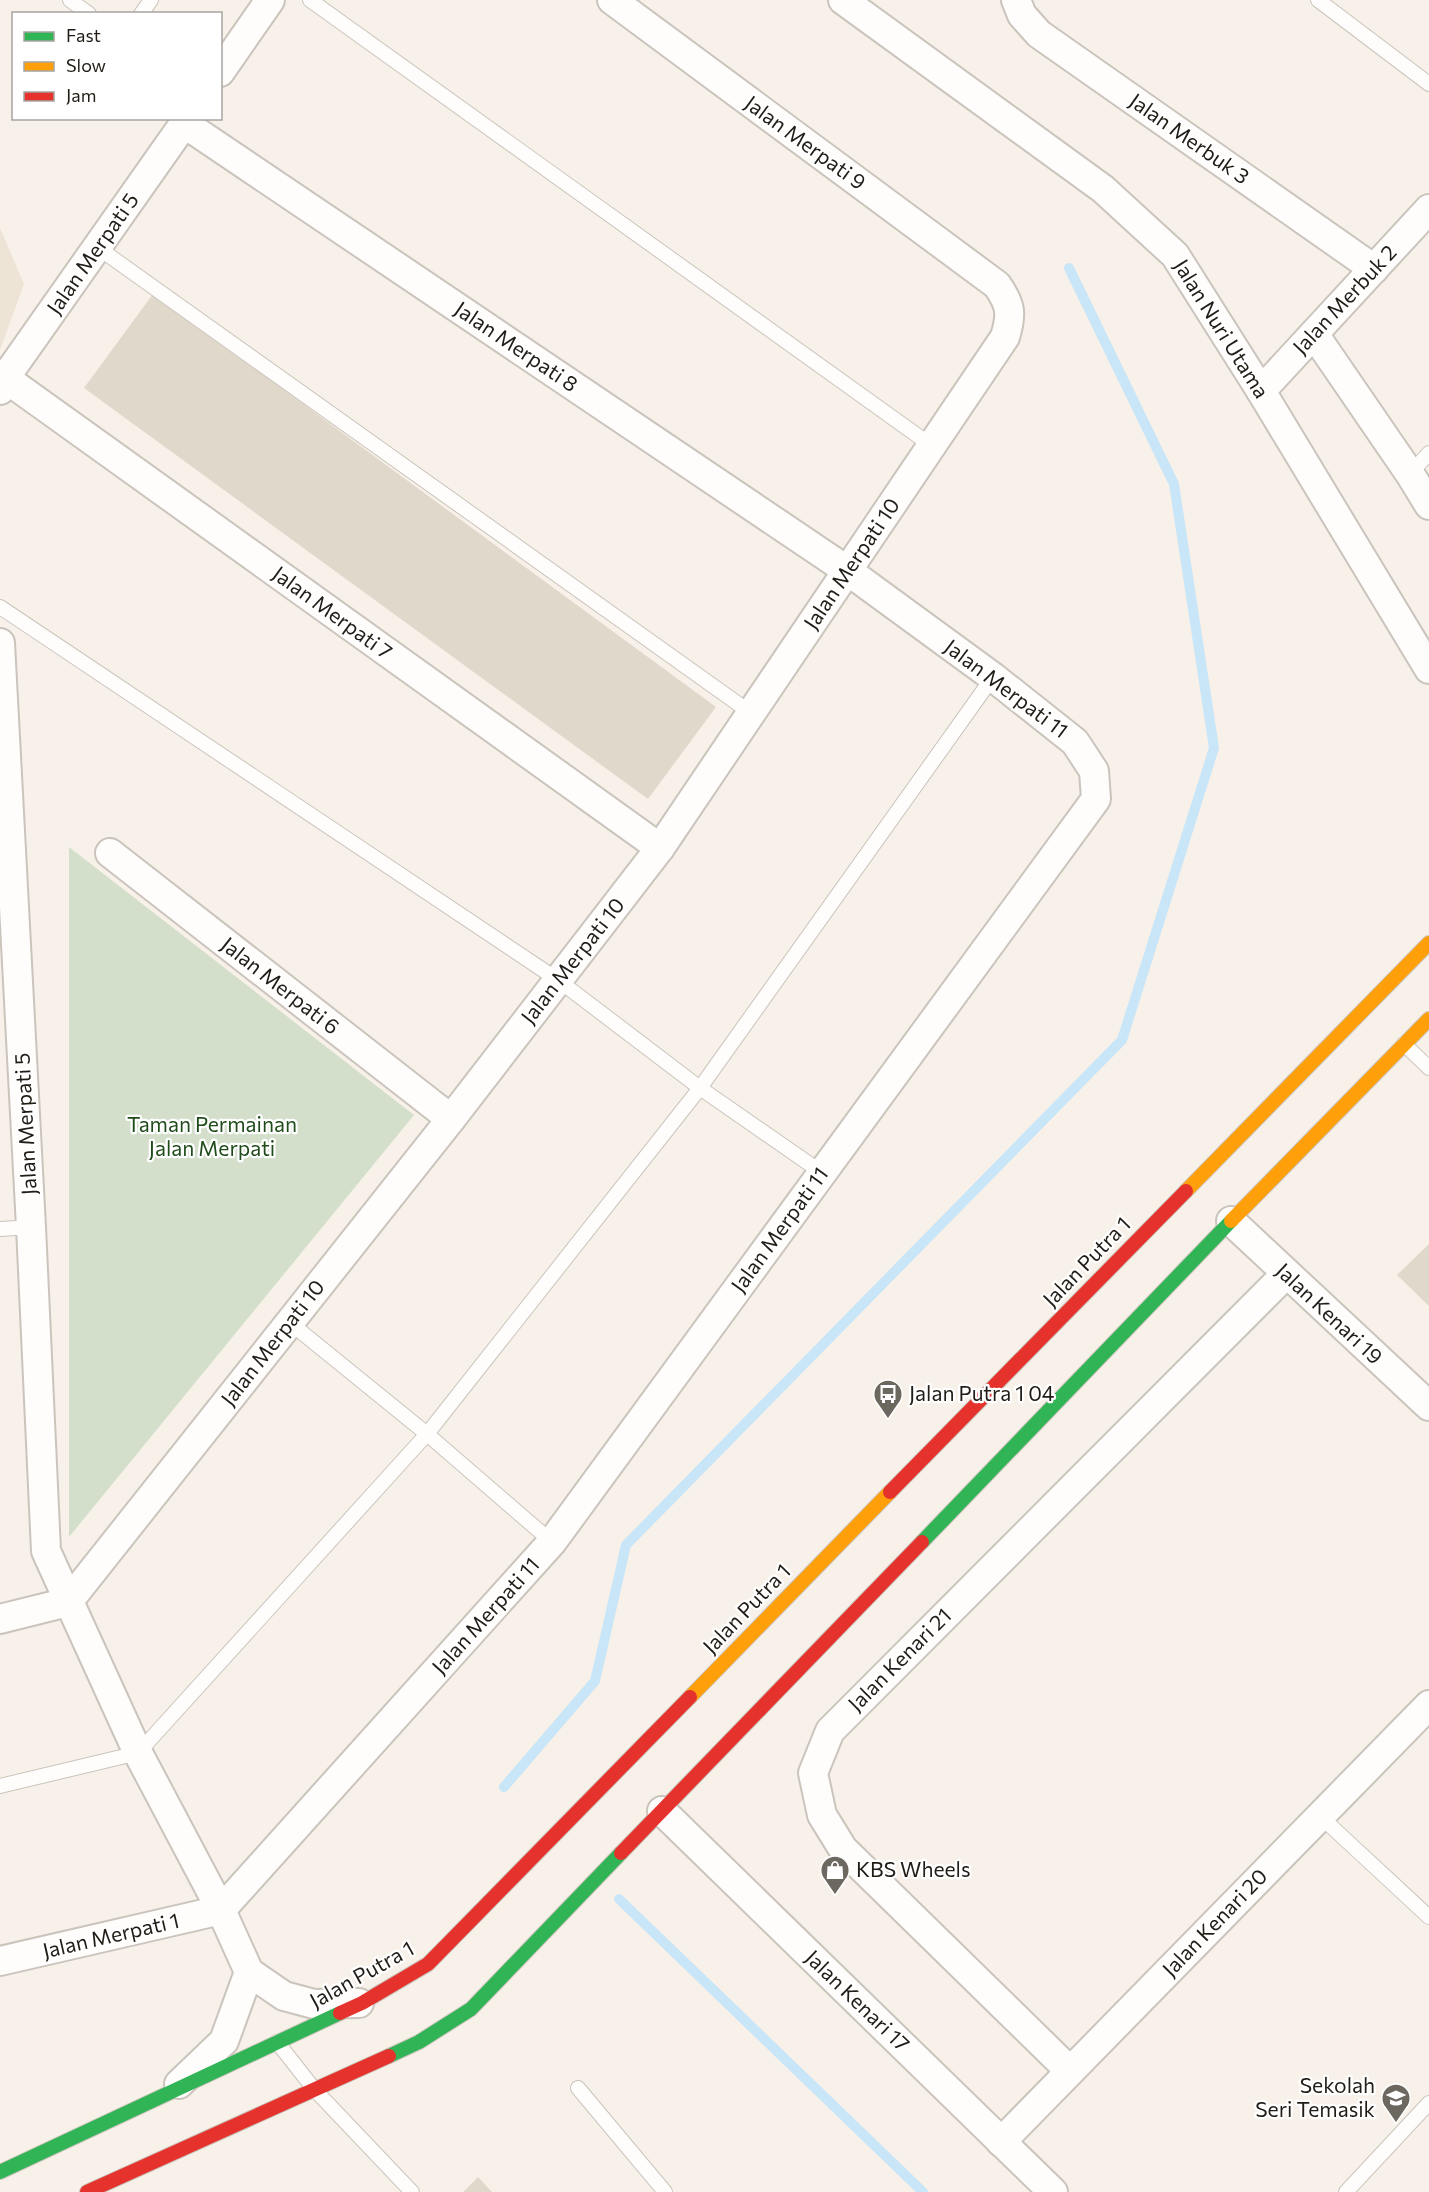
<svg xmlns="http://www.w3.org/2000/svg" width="1429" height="2192" viewBox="0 0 1429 2192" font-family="Commissioner,sans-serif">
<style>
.industrial{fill:#eee4d6}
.green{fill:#d4dfcb}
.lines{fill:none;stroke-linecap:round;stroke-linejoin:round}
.stream{stroke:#c9e5f8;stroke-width:10}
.building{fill:#e1d8cc}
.lane-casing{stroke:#cac4bc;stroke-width:16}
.street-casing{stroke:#cac4bc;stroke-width:32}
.fast-casing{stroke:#cac4bc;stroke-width:16}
.slow-casing{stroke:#cac4bc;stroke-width:16}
.jam-casing{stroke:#cac4bc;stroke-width:16}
.lane{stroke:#fefdfc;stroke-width:14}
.street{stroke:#fefdfc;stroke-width:28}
.fast{stroke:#30b455;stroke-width:14}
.slow{stroke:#ff9f0a;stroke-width:14}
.jam{stroke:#e5322d;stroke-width:14}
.labels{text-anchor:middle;stroke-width:4.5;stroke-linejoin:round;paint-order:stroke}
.street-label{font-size:21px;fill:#211c15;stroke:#fff}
.park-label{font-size:21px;fill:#204c1b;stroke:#fff}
.poi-label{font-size:21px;fill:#211c15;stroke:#fff;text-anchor:start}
</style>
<rect width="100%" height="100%" fill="#f8f1e9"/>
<polygon class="industrial" points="0,228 24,284 0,350"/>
<polygon class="green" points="69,847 414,1115 69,1537"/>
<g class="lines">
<g class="stream">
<polyline points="504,1787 595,1681 626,1545 1122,1040 1214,748 1174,484 1069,268"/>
<polyline points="619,1899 923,2192"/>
</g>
</g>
<g class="building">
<polygon points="153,294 716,707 648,799 84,388"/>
<polygon points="1429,1244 1429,1306 1397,1275"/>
<polygon points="478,2177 492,2192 463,2192"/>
</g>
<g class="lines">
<g class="lane-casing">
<g id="lane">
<polyline points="70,0 89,14"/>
<polyline points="310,0 932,446"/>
<polyline points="1318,0 1429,84"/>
<polyline points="141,14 151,0"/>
<polyline points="97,247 751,713"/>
<polyline points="1410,474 1429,453"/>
<polyline points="0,607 558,980 700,1088 821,1172"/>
<polyline points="1404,1044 1429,1068"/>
<polyline points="0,1229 31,1227"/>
<polyline points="289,1322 427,1434 552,1542"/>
<polyline points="0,1786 138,1753 427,1434 700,1088 993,677"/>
<polyline points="1320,1816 1429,1917"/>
<polyline points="277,2042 314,2089 412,2192"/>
<polyline points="578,2088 665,2192"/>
<polyline points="1346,2192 1429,2103"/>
</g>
</g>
<g class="street-casing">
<g id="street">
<polyline points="843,0 1103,189 1175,255 1261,391 1429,669"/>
<polyline points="1016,0 1022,15 1039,34 1374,269"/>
<polyline points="220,72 270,0"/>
<polyline points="185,124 848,571 993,677 1075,742 1094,771 1096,799 552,1542 221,1910"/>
<polyline points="1314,334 1410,474 1429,505"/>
<polyline points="5,378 660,848"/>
<polyline points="0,390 5,378 188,118"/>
<polyline points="1261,391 1429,209"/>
<polyline points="0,643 31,1227 46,1551 138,1753 221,1910 249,1972 284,1996 314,2004 359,2003"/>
<polyline points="110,853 451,1119"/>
<polyline points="1231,1221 1429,1406"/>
<path d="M68,1602l383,-483 209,-271 345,-511c7,-23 6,-32 -8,-52l-385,-285"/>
<polyline points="0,1619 68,1602"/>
<polyline points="662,1811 1053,2192"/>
<polyline points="0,1961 221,1910"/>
<polyline points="1070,2071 843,1849 822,1815 813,1773 830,1731 1286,1274"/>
<polyline points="179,2084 224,2041 249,1972"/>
<polyline points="1001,2142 1429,1705"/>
</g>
</g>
<g class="fast-casing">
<g id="fast">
<polyline points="922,1542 1231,1221"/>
<polyline points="389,2056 419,2042 471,2009 621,1853"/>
<polyline points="0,2172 340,2013"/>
</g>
</g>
<g class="slow-casing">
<g id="slow">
<polyline points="1186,1191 1429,943"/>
<polyline points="1231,1221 1429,1019"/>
<polyline points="690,1697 890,1492"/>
</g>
</g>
<g class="jam-casing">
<g id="jam">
<polyline points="890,1492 1186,1191"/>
<polyline points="621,1853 922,1542"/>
<polyline points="340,2013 362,2003 428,1964 690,1697"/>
<polyline points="87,2192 389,2056"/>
</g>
</g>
<use href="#lane" class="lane"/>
<use href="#street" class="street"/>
<use href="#fast" class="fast"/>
<use href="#slow" class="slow"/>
<use href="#jam" class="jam"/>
</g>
<defs>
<g id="bus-pin" transform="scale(1.5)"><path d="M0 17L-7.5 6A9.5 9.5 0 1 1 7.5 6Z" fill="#6c675f" stroke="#fff"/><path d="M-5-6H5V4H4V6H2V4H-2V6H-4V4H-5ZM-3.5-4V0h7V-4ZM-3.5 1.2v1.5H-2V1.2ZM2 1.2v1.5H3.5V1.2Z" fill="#fff"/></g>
<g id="shop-pin" transform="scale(1.5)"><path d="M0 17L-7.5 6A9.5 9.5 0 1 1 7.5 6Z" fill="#6c675f" stroke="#fff"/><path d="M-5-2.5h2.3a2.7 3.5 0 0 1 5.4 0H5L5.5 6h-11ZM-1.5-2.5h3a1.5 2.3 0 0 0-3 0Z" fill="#fff"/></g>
<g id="school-pin" transform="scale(1.5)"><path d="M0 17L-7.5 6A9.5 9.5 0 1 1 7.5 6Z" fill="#6c675f" stroke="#fff"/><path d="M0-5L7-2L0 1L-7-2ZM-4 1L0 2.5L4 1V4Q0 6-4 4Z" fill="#fff"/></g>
</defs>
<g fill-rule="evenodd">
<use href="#bus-pin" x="888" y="1394"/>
<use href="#shop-pin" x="835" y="1870"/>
<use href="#school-pin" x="1396" y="2098"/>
</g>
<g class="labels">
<g class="street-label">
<text transform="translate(1189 139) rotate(35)" y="7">Jalan Merbuk 3</text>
<text transform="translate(805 143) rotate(36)" y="7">Jalan Merpati 9</text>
<text transform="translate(93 254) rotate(-55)" y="7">Jalan Merpati 5</text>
<text transform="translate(1345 300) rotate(-47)" y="7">Jalan Merbuk 2</text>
<text transform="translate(1221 329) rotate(58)" y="7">Jalan Nuri Utama</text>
<text transform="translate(516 347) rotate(34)" y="7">Jalan Merpati 8</text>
<text transform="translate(852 564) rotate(-56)" y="7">Jalan Merpati 10</text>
<text transform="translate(332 613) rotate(36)" y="7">Jalan Merpati 7</text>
<text transform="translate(1006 689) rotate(37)" y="7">Jalan Merpati 11</text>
<text transform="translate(573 961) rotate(-52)" y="7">Jalan Merpati 10</text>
<text transform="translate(280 986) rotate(38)" y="7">Jalan Merpati 6</text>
<text transform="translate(26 1124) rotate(-93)" y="7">Jalan Merpati 5</text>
<text transform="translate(780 1230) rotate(-54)" y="7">Jalan Merpati 11</text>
<text transform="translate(1087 1262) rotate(-46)" y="7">Jalan Putra 1</text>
<text transform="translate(1329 1314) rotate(43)" y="7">Jalan Kenari 19</text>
<text transform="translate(273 1343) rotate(-52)" y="7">Jalan Merpati 10</text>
<text transform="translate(747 1609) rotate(-46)" y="7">Jalan Putra 1</text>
<text transform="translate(486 1616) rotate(-48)" y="7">Jalan Merpati 11</text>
<text transform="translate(900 1660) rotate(-45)" y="7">Jalan Kenari 21</text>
<text transform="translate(1215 1923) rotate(-46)" y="7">Jalan Kenari 20</text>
<text transform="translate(111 1936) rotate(-13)" y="7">Jalan Merpati 1</text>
<text transform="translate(362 1975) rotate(-29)" y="7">Jalan Putra 1</text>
<text transform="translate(857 2001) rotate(44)" y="7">Jalan Kenari 17</text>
</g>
<g class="park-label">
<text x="212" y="1132">Taman Permainan<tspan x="212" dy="24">Jalan Merpati</tspan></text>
</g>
<g class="poi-label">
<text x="909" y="1401">Jalan Putra 1 04</text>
<text x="856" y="1877">KBS Wheels</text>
<text x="1375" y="2093" text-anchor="end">Sekolah<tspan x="1375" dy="24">Seri Temasik</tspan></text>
</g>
</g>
<rect x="12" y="12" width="210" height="108" fill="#ffffff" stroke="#a6a4a1" stroke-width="1.5"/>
<rect x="24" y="32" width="30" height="9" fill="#30b455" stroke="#a6a4a1" stroke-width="1.5"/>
<text x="66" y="42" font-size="18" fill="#211c15">Fast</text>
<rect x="24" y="62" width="30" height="9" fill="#ff9f0a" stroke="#a6a4a1" stroke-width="1.5"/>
<text x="66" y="72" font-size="18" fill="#211c15">Slow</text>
<rect x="24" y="92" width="30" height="9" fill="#e5322d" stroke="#a6a4a1" stroke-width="1.5"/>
<text x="66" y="102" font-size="18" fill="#211c15">Jam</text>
</svg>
